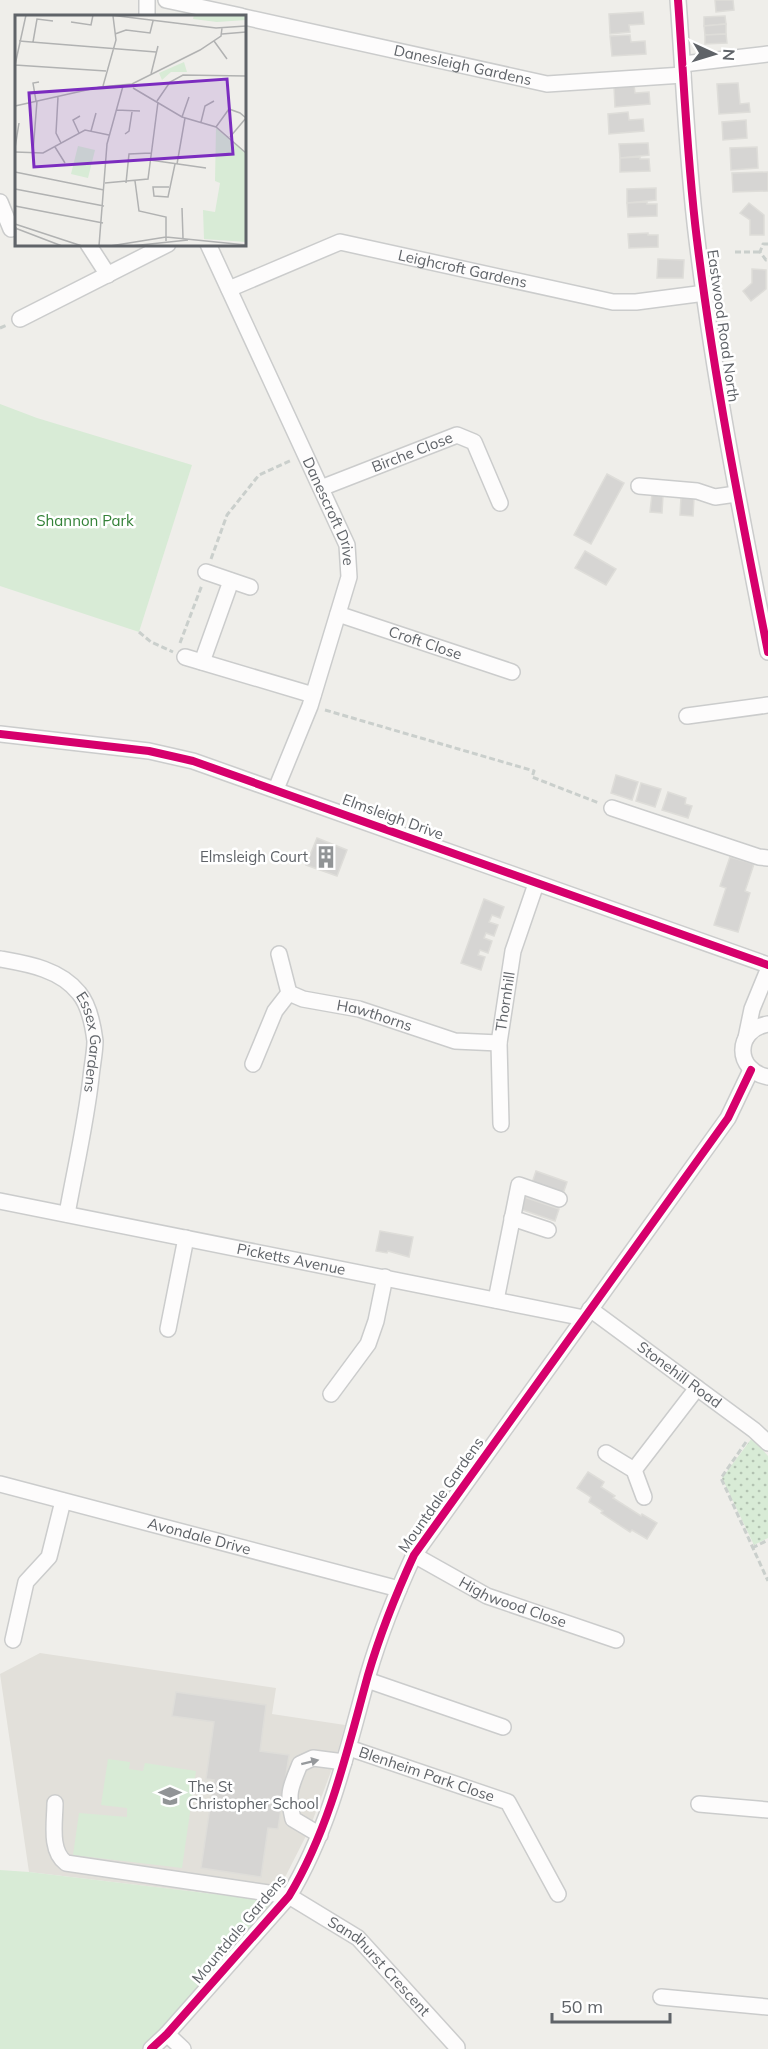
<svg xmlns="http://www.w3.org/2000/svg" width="768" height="2049" viewBox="0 0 768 2049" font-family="Mulish,sans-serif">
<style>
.education{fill:#e2e0da}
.grass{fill:url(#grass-dots)}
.park{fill:#d8ebd6}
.building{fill:#d6d5d3;stroke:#deddd9;stroke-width:1.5}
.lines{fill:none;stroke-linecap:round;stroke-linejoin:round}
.minor-casing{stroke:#cbcccc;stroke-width:18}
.path{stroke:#cacfcc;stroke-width:3;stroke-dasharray:6 3;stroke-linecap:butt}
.minor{stroke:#fdfcfc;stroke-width:15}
.cycleway-casing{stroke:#fff;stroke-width:11}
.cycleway{stroke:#d6006c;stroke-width:8}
.oneway{fill:#96999c}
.labels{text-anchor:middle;stroke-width:5;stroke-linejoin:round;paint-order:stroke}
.street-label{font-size:15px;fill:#5f6368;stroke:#fff}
.park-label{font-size:15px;fill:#348238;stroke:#fff}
.poi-label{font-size:15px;fill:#5f6368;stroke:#fff;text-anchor:end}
.inset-road{fill:none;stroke:#b1b2b2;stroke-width:1.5}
.view{fill:#7b2cbf;fill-opacity:0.15;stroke:#7b2cbf;stroke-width:3}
.inset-edge{fill:none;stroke:#5f6368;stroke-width:3}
</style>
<defs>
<pattern id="grass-dots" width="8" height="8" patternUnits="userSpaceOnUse" patternTransform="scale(1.5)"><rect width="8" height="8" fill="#d8ebd6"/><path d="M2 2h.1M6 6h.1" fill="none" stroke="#b2c2b1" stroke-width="1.8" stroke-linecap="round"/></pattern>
</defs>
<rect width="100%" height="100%" fill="#efeeea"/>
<polygon class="education" points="40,1653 276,1688 272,1714 345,1725 335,1761 309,1830 273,1901 29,1872 0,1674"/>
<polygon class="grass" points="752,1438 768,1456 768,1538 754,1545 722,1478"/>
<g class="park">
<polygon points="0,404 37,418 192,465 139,632 0,586"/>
<polygon points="108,1759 130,1762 129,1769 143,1771 145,1763 196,1771 182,1868 73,1855 79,1813 127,1817 127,1808 101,1805"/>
<polygon points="0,1870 29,1872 273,1901 167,2034 151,2049 0,2049"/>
</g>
<g class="building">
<polygon points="715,0 733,0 734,10 716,12"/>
<polygon points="643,12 644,24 629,25 630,32 610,34 609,14"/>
<polygon points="725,16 726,24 704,26 704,17"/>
<polygon points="726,24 726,34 705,35 704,26"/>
<polygon points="726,34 727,43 705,44 705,35"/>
<polygon points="630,35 631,42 645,41 646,54 612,56 610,36"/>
<polygon points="738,83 740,104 749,103 750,112 719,114 717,84"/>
<polygon points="634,85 635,93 649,92 650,104 615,107 614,87"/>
<polygon points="628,112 629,120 643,119 644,131 609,134 608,114"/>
<polygon points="746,120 747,138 723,140 722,122"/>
<polygon points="648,143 649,155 620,158 619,144"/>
<polygon points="757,147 758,168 731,170 730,148"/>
<polygon points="640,157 640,159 649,159 650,171 620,172 620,158"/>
<polygon points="768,172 768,191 733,192 732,173"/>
<polygon points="656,188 656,200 627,203 627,189"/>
<polygon points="647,202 647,204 657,204 657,216 628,217 627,203"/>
<polygon points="749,203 764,215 764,235 750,235 750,220 740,213"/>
<polygon points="648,233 648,235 658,235 658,247 629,248 628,234"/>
<polygon points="658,259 684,260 683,278 657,278"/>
<polygon points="752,269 766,270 766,289 751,301 743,291 752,283"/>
<polygon points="607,474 624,483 591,544 574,535"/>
<polygon points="652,494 663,495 662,513 650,512"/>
<polygon points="681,497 694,498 693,516 680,515"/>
<polygon points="585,551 616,569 606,585 575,568"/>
<polygon points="616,775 638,782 632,800 611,793"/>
<polygon points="641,783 661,789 655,807 636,801"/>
<polygon points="668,792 686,798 685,804 692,806 688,818 662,810"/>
<polygon points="317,838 347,850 337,876 306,865"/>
<polygon points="730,857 754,864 745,891 750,893 738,932 714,925 726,888 720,886"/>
<polygon points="484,899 504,907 500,918 492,915 489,922 498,925 494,936 486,933 484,938 492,941 488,953 480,950 478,955 485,957 481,970 461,963"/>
<polygon points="536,1171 567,1182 563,1194 532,1183"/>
<polygon points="524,1197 559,1209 555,1221 520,1209"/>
<polygon points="380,1231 413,1237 409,1257 388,1251 387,1253 376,1251"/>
<polygon points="588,1472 604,1482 601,1487 615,1496 613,1498 641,1516 642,1514 657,1523 647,1539 632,1530 630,1532 601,1513 603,1511 589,1502 591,1497 577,1488"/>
<polygon points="176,1692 266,1705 260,1751 289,1755 278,1829 268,1828 261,1877 201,1868 214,1780 206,1779 214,1722 172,1716"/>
</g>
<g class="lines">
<g class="minor-casing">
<g id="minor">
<polyline points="166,0 241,16"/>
<path d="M678,0c6,80 9,161 19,240 17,139 44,275 71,412"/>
<polyline points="147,16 147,0"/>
<path id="s1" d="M244,17l303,67 136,-9"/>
<polyline points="683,64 768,54"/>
<polyline points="0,202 11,229 16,226"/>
<polyline points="88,244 108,275"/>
<path id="s2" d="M208,244l139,301 2,32 -39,129 -34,83"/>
<path id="s3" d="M229,289l111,-47 273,60h23l69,-9"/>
<polyline points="20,319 168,244"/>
<polyline points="639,486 697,491 715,497 736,494"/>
<path id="s4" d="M321,488l136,-53 17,7 26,61"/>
<polyline points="206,572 250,587"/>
<path id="s5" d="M338,614l174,58"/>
<polyline points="185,657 313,695"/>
<polyline points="202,662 231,581"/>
<polyline points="687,716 768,705"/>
<polyline points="0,734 149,751 193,761 768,965"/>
<polyline points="612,808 759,857 768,858"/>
<path id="s6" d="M279,954l10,39 14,6 56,10 96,32 44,2"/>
<path id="s7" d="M0,959c28,5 60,10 79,34 10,12 14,32 16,48 0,11 -3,25 -4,36 -5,46 -16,92 -24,137"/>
<path d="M768,1024c-34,6 -33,47 0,53"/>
<polyline points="746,1038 752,1009 768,970"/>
<polyline points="253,1064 275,1011 289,993"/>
<path id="s8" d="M501,1124l-2,-81 14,-92 23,-67"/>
<path id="s9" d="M0,1201l584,117"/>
<polyline points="512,1218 548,1230"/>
<polyline points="496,1300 519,1185 559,1199"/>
<path id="s10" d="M590,1309l164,121 14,13"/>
<polyline points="168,1329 186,1238"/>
<polyline points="331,1394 368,1344 376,1321 385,1277"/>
<polyline points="606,1453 634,1470 644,1497"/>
<polyline points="634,1470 697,1388"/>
<path id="s11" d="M0,1484l399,105"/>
<path id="s12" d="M414,1555l73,41 129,44"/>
<polyline points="13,1640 26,1582 49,1557 63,1501"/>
<polyline points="367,1680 503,1727"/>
<path id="s13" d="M349,1748l159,54 50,92"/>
<path id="s14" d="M55,1803c0,18 -6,48 11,60l223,33 69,42 99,109v2"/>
<polyline points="699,1804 768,1810"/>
<path d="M320,1835l-27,-16c-6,-26 -3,-31 7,-55l13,-6 31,4"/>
<polyline points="661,1997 768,2007"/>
<polyline points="167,2034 183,2049"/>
<path d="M151,2049l16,-15 122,-138c41,-68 58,-145 79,-221 12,-41 28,-81 46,-120l314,-437 23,-48"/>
</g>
</g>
<g class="path">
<polyline points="768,244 763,244 760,252 766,260 768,259"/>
<polyline points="735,252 760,252"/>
<polyline points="0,328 7,325"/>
<polyline points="211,559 227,515 259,475 292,460"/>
<polyline points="139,632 151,642 173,652"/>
<polyline points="180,643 202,585"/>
<polyline points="325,710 534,771 532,777 599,803"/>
<polyline points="746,1442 721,1478 768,1581"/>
<polyline points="752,1548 768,1540"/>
</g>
<use href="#minor" class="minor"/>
<g class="cycleway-casing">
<g id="cycleway">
<path d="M678,0c6,80 9,161 19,240 17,139 44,275 71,412"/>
<polyline points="0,734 149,751 193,761 768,965"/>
<path d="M151,2049l16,-15 122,-138c41,-68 58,-145 79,-221 12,-41 28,-81 46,-120l314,-437 23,-48"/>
</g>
</g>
<use href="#cycleway" class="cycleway"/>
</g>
<defs><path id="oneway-solid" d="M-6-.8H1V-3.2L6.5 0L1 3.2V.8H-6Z" transform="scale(1.5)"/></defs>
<use class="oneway" href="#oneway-solid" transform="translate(310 1762) rotate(-14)"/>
<defs>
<g id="building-bare" transform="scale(1.8)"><path d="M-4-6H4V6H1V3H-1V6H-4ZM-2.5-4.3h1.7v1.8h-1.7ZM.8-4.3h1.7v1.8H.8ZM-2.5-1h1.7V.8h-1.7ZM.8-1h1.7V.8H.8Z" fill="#919496" stroke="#fff" stroke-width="2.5" paint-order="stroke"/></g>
<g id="school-bare" transform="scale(1.8)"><path d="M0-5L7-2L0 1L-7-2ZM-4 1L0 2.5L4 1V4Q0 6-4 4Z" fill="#919496" stroke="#fff" stroke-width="2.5" paint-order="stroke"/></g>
</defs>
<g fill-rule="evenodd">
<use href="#building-bare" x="326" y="857"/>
<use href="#school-bare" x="170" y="1796"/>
</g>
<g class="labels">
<g class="street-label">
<text dy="5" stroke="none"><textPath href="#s1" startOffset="224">Danesleigh Gardens</textPath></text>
<text dy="5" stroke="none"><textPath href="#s3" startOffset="246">Leighcroft Gardens</textPath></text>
<text transform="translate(723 326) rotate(82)" y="5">Eastwood Road North</text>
<text dy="5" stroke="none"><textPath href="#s4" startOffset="98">Birche Close</textPath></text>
<text dy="5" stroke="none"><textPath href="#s2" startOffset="294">Danescroft Drive</textPath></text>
<text dy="5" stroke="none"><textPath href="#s5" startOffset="92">Croft Close</textPath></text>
<text transform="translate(393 817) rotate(20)" y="5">Elmsleigh Drive</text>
<text dy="5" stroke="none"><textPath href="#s8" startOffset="123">Thornhill</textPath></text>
<text dy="5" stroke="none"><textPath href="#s6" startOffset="129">Hawthorns</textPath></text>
<text dy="5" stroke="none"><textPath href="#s7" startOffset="140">Essex Gardens</textPath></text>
<text dy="5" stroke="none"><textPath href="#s9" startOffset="297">Picketts Avenue</textPath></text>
<text dy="5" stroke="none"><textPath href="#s10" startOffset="111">Stonehill Road</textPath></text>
<text transform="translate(441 1495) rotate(-55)" y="5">Mountdale Gardens</text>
<text dy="5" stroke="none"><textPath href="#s11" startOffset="206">Avondale Drive</textPath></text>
<text dy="5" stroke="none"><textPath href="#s12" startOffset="110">Highwood Close</textPath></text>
<text dy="5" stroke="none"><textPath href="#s13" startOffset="82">Blenheim Park Close</textPath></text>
<text transform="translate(239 1929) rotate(-50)" y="5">Mountdale Gardens</text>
<text dy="5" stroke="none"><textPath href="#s14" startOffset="404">Sandhurst Crescent</textPath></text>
</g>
<g class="park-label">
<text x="85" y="526">Shannon Park</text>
</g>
<g class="poi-label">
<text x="308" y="862">Elmsleigh Court</text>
<text x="188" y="1792" text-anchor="start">The St<tspan x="188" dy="17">Christopher School</tspan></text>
</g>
</g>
<g transform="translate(15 15)">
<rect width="231" height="231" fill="#efeeea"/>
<path d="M169,47l3,10h-16l-9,8 -3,-7z" fill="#d8ebd6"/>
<path d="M179,0h52v5l-29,2 -24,-3zM201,113l30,25v89l-42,-3 -1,-29 12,2 5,-29 -5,-2zM63,131l17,4 -7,28 -17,-4z" fill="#d8ebd6"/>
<path class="inset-road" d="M95,0l106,13 30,-2M56,7l20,3 2,-10M100,19l11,-4 24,3 3,-12M207,19l24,-2M4,26l137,11M199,26l13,18M18,27l4,-23 16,2M0,50l91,6M0,50l11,-50M136,59l7,-28M88,71l13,-46 -3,-24M118,73l49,29 34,10 30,26M43,82l-2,36 5,10M21,86l-3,-18 6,-1M142,86l13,-19 13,-7 63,1M0,91l85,-19 32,-3 68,-34 21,-14 1,-8M101,95l24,1M167,102l7,-20M186,107l4,-16 9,-5M201,112l13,-18 11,4 6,5 -16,19M76,116l5,-18M64,118l-6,-13 7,-4M110,119l4,-3 3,-19M40,132l10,16M0,133l4,-25M0,137l28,1 42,-23 24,5M18,137l4,-51M135,145l56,8M162,149l8,-46M0,157l89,18M120,166l4,30 27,6v24M90,168l43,-4 10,-77M111,168l3,-29 22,-1M154,172h-16l1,9 14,1 7,-33M0,174l89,17M0,191l88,17M167,193l1,30M0,209l67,22M1,212v19M0,213l47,18M84,231l8,-102 16,-58M95,231l56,-9 80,8M116,231l57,-6"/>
<path class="view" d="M212,64l6,75 -199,13 -5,-74z"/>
<rect width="231" height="231" class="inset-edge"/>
</g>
<g transform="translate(714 54) rotate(94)" stroke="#ffffff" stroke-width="4.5" paint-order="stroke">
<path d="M0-4.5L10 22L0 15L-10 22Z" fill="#5f6368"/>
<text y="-9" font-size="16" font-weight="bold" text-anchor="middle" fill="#5f6368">N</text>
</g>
<path d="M552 2013v9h118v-9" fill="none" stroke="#5f6368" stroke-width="3"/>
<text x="561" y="2013" font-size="18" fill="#5f6368" stroke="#ffffff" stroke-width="4.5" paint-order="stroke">50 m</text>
</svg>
